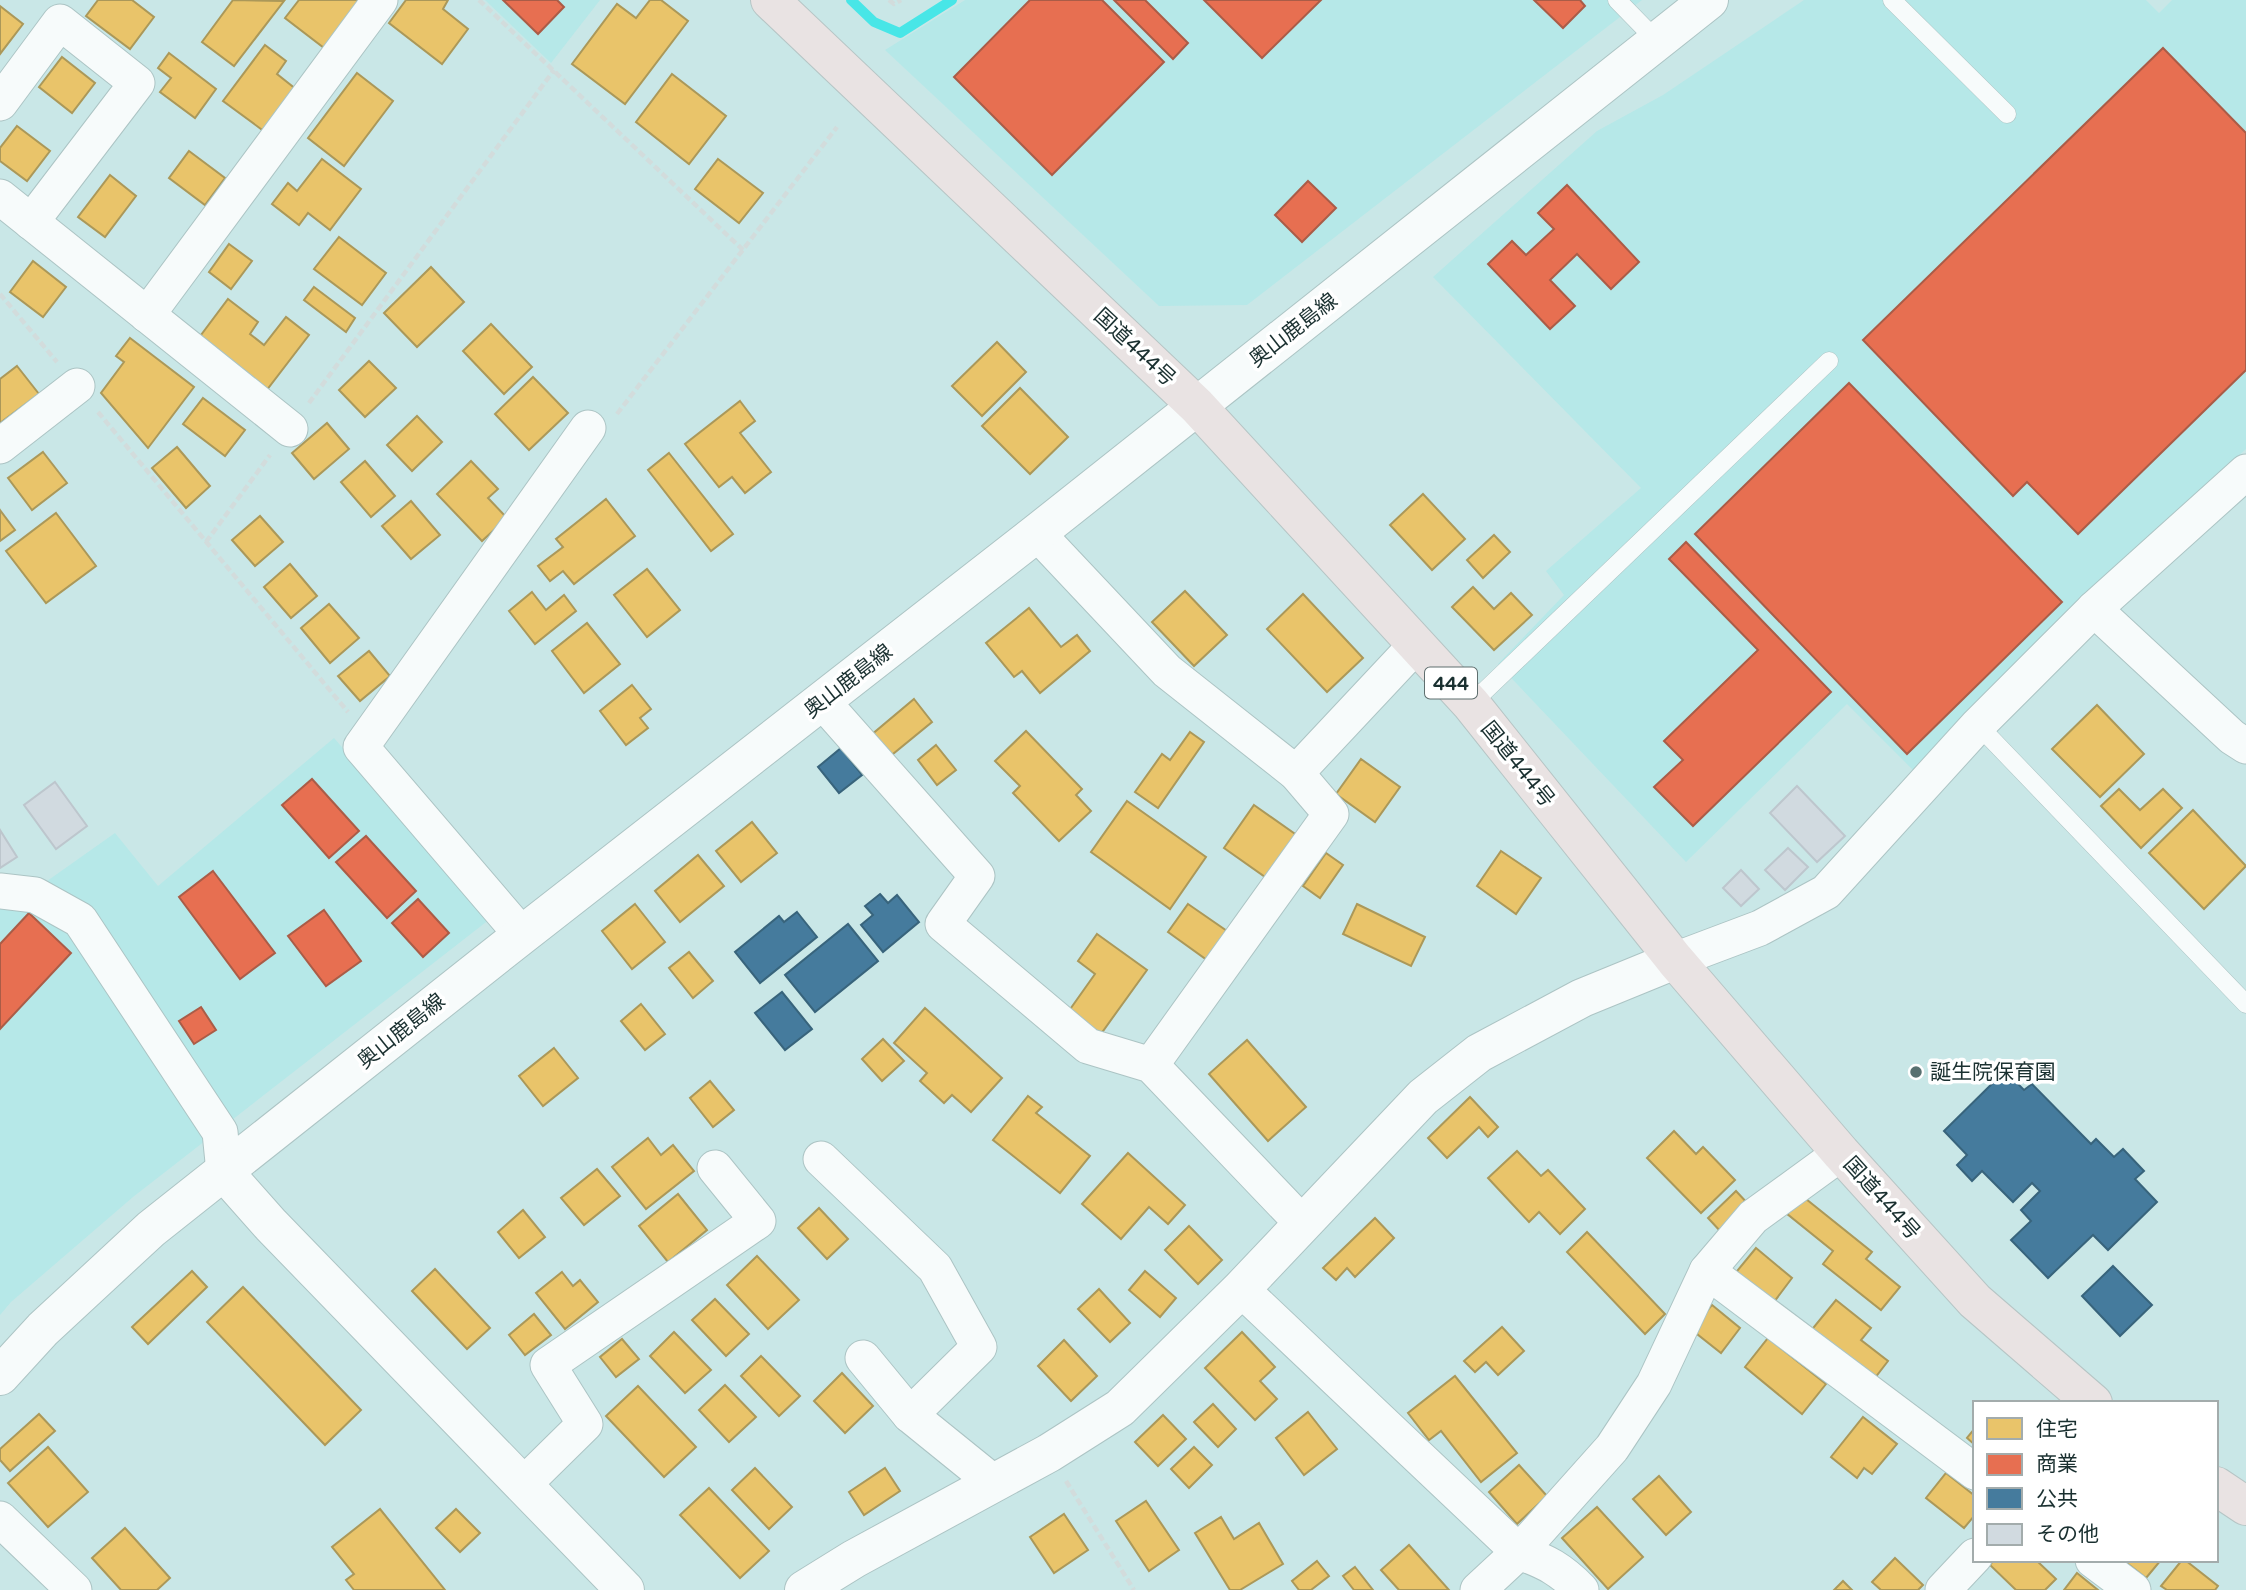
<svg xmlns="http://www.w3.org/2000/svg" width="2246" height="1590" viewBox="0 0 2246 1590" font-family="'Varela Round','Noto Sans JP',sans-serif">
<style>
.built{fill:#b6e8e8}
.homes{fill:#e9c46a;stroke:#ab9859;stroke-width:2}
.shops{fill:#e76f51;stroke:#aa5c47;stroke-width:2}
.public{fill:#457b9d;stroke:#38647c;stroke-width:2}
.lines{fill:none;stroke-linecap:round;stroke-linejoin:round}
.stream{stroke:#48e6e7;stroke-width:10}
.building{fill:#d1dae0;stroke:#bdc6cd;stroke-width:2}
.lane-casing{stroke:#acc4c4;stroke-width:19}
.street-casing{stroke:#acc4c4;stroke-width:37}
.secondary-casing{stroke:#acc4c4;stroke-width:40}
.highway-casing{stroke:#b6c5c5;stroke-width:40}
.path{stroke:#d2dcdc;stroke-width:4.5;stroke-dasharray:7 3.5;stroke-linecap:butt}
.lane{stroke:#f7fbfb;stroke-width:18}
.street{stroke:#f7fbfb;stroke-width:35}
.secondary{stroke:#f7fbfb;stroke-width:38}
.highway{stroke:#e9e3e3;stroke-width:38}
.poi-dot{fill:#577070;stroke:#fff;stroke-width:2.5}
.labels{text-anchor:middle;stroke-width:7;stroke-linejoin:round;paint-order:stroke}
.shield{fill:#fff;stroke:#5f6e6e;stroke-width:2}
.shield-label{font-size:19px;font-weight:bold;fill:#1a3030}
.street-label{font-size:21px;fill:#1a3030;stroke:#fff}
.poi-label{font-size:21px;fill:#1a3030;stroke:#fff;text-anchor:start}
</style>
<rect width="100%" height="100%" fill="#c9e7e7"/>
<g class="built">
<polygon points="485,0 600,0 551,63"/>
<polygon points="965,0 1642,0 1247,305 1159,306 885,50"/>
<polygon points="1804,0 2146,0 2159,13 2172,0 2246,0 2246,449 2070,609 1914,771 1847,704 1686,862 1498,664 1564,595 1546,571 1641,488 1433,277 1597,131 1663,95"/>
<polygon points="334,738 490,919 133,1197 11,1302 0,1315 0,901 16,903 115,833 158,886"/>
</g>
<g class="homes">
<polygon points="98,0 132,0 154,17 130,49 86,16"/>
<polygon points="233,0 284,1 234,66 202,42"/>
<polygon points="299,0 361,0 328,51 285,18"/>
<polygon points="406,0 448,0 443,9 468,29 442,64 389,23"/>
<polygon points="650,0 661,0 688,21 625,104 572,64 617,4 636,18"/>
<polygon points="0,6 23,24 0,54"/>
<polygon points="265,45 286,61 277,74 297,90 265,132 223,101"/>
<polygon points="169,53 216,89 195,118 160,92 171,78 158,68"/>
<polygon points="62,57 95,83 72,113 39,87"/>
<polygon points="357,73 393,101 344,166 308,138"/>
<polygon points="672,74 726,116 689,164 636,122"/>
<polygon points="17,126 50,151 27,181 0,161 0,148"/>
<polygon points="189,151 225,178 205,205 169,178"/>
<polygon points="322,159 361,189 330,230 308,213 299,225 272,204 288,183 297,191"/>
<polygon points="718,159 763,193 739,223 695,189"/>
<polygon points="110,175 136,196 105,237 78,217"/>
<polygon points="339,237 386,273 362,305 314,269"/>
<polygon points="229,244 252,261 231,289 209,272"/>
<polygon points="33,261 66,287 43,317 10,292"/>
<polygon points="431,267 464,302 417,347 384,313"/>
<polygon points="314,287 355,318 346,332 304,300"/>
<polygon points="228,299 258,322 250,334 264,345 286,317 309,335 266,391 198,339"/>
<polygon points="491,324 532,367 504,394 463,351"/>
<polygon points="130,338 194,387 148,448 101,393 124,362 116,356"/>
<polygon points="997,342 1026,372 982,416 952,386"/>
<polygon points="369,361 396,388 365,417 339,390"/>
<polygon points="17,366 39,394 0,423 0,379"/>
<polygon points="533,377 568,413 529,450 495,414"/>
<polygon points="1020,388 1068,437 1030,474 982,426"/>
<polygon points="203,398 245,430 225,456 183,424"/>
<polygon points="740,401 755,421 740,433 771,472 745,493 732,477 719,487 685,444"/>
<polygon points="417,416 442,442 412,471 387,445"/>
<polygon points="327,423 349,449 314,479 292,453"/>
<polygon points="177,447 210,486 186,508 152,468"/>
<polygon points="43,452 67,483 32,510 8,478"/>
<polygon points="669,453 733,534 711,551 648,470"/>
<polygon points="365,461 395,496 371,517 341,482"/>
<polygon points="471,461 498,489 488,498 507,518 482,541 437,494"/>
<polygon points="1423,494 1465,539 1432,570 1390,525"/>
<polygon points="606,499 635,536 574,584 563,571 550,581 538,566 563,547 556,539"/>
<polygon points="411,501 440,535 411,559 382,526"/>
<polygon points="0,510 15,530 0,541"/>
<polygon points="56,513 96,566 46,603 6,551"/>
<polygon points="260,516 283,542 255,566 232,540"/>
<polygon points="1494,535 1510,552 1483,578 1467,560"/>
<polygon points="290,564 317,596 291,618 264,587"/>
<polygon points="647,569 680,610 647,637 614,595"/>
<polygon points="1473,587 1494,609 1511,593 1532,615 1494,650 1452,607"/>
<polygon points="1185,591 1227,635 1194,666 1152,622"/>
<polygon points="532,592 546,610 564,595 576,611 535,644 509,611"/>
<polygon points="1303,594 1363,658 1327,692 1267,629"/>
<polygon points="329,604 359,638 330,663 301,628"/>
<polygon points="1029,608 1061,647 1077,635 1090,651 1040,693 1022,671 1014,677 986,643"/>
<polygon points="587,623 620,664 584,693 552,651"/>
<polygon points="369,651 390,676 360,701 338,676"/>
<polygon points="632,685 651,709 640,718 648,728 626,745 600,711"/>
<polygon points="914,699 932,722 888,758 870,736"/>
<polygon points="2097,705 2144,754 2100,797 2052,749"/>
<polygon points="1026,731 1082,789 1076,795 1091,811 1059,841 1013,793 1020,786 995,761"/>
<polygon points="1190,732 1204,742 1158,808 1135,792 1162,754 1170,760"/>
<polygon points="936,745 956,770 937,785 918,760"/>
<polygon points="1361,759 1400,787 1375,822 1336,794"/>
<polygon points="2119,789 2140,810 2163,789 2182,808 2141,848 2101,806"/>
<polygon points="1127,801 1206,857 1170,909 1091,852"/>
<polygon points="1254,805 1298,836 1268,879 1224,848"/>
<polygon points="2193,810 2246,866 2204,909 2149,853"/>
<polygon points="752,822 777,853 741,882 716,851"/>
<polygon points="1501,851 1541,878 1516,914 1477,886"/>
<polygon points="1326,853 1343,865 1320,898 1303,886"/>
<polygon points="698,855 724,886 680,922 655,891"/>
<polygon points="635,904 665,942 632,969 602,931"/>
<polygon points="1188,904 1227,931 1207,960 1168,932"/>
<polygon points="1357,904 1425,937 1411,966 1343,934"/>
<polygon points="1097,934 1147,970 1098,1038 1066,1015 1095,974 1078,961"/>
<polygon points="689,952 713,981 693,998 669,968"/>
<polygon points="641,1004 665,1034 645,1050 621,1021"/>
<polygon points="925,1008 1002,1078 971,1112 952,1095 944,1103 920,1081 927,1073 894,1043"/>
<polygon points="883,1039 904,1061 882,1081 862,1059"/>
<polygon points="1247,1040 1306,1107 1268,1141 1209,1074"/>
<polygon points="554,1048 578,1078 543,1106 519,1076"/>
<polygon points="710,1081 734,1110 713,1127 690,1098"/>
<polygon points="1028,1096 1042,1107 1036,1113 1090,1156 1060,1193 993,1140"/>
<polygon points="1470,1097 1498,1127 1488,1137 1479,1127 1447,1158 1428,1138"/>
<polygon points="1674,1131 1696,1154 1703,1147 1735,1180 1701,1213 1647,1158"/>
<polygon points="648,1138 661,1155 673,1145 694,1171 646,1209 612,1167"/>
<polygon points="1517,1151 1541,1176 1548,1170 1585,1209 1560,1234 1539,1212 1529,1222 1488,1178"/>
<polygon points="1128,1153 1185,1205 1168,1224 1149,1207 1121,1239 1082,1204"/>
<polygon points="597,1169 620,1196 584,1225 561,1198"/>
<polygon points="1736,1191 1750,1206 1722,1233 1708,1218"/>
<polygon points="678,1194 707,1230 668,1262 639,1226"/>
<polygon points="1801,1195 1872,1252 1866,1259 1900,1287 1881,1310 1823,1264 1833,1251 1786,1213"/>
<polygon points="819,1208 848,1239 827,1259 798,1228"/>
<polygon points="523,1210 545,1237 519,1258 498,1232"/>
<polygon points="1375,1218 1394,1238 1355,1277 1347,1268 1336,1280 1323,1268"/>
<polygon points="1189,1226 1222,1260 1198,1284 1165,1250"/>
<polygon points="1587,1232 1665,1314 1645,1334 1567,1252"/>
<polygon points="1756,1248 1792,1278 1771,1306 1733,1276"/>
<polygon points="757,1256 799,1300 768,1329 727,1285"/>
<polygon points="435,1269 490,1328 467,1349 412,1291"/>
<polygon points="192,1271 207,1287 148,1344 132,1327"/>
<polygon points="1145,1271 1176,1298 1160,1317 1129,1290"/>
<polygon points="562,1272 573,1286 580,1280 598,1302 565,1329 536,1293"/>
<polygon points="243,1287 361,1410 325,1445 207,1322"/>
<polygon points="1099,1289 1130,1323 1110,1342 1078,1309"/>
<polygon points="715,1299 749,1334 726,1356 692,1320"/>
<polygon points="1836,1300 1871,1328 1861,1340 1888,1361 1871,1383 1809,1333"/>
<polygon points="1712,1305 1740,1328 1721,1353 1692,1330"/>
<polygon points="534,1314 551,1335 525,1355 509,1335"/>
<polygon points="1502,1327 1524,1351 1498,1375 1486,1362 1475,1372 1464,1361"/>
<polygon points="674,1332 711,1370 685,1393 650,1356"/>
<polygon points="1242,1332 1275,1367 1260,1381 1277,1399 1255,1420 1205,1368"/>
<polygon points="1768,1338 1826,1384 1802,1414 1745,1367"/>
<polygon points="622,1339 639,1359 616,1377 600,1357"/>
<polygon points="1064,1340 1097,1376 1071,1401 1038,1366"/>
<polygon points="761,1356 800,1396 779,1416 741,1376"/>
<polygon points="842,1373 873,1406 845,1433 814,1401"/>
<polygon points="1455,1376 1517,1453 1481,1482 1441,1431 1429,1440 1408,1413"/>
<polygon points="725,1385 756,1417 729,1442 699,1410"/>
<polygon points="638,1386 696,1447 664,1477 606,1416"/>
<polygon points="1213,1404 1236,1429 1218,1447 1194,1422"/>
<polygon points="1308,1412 1337,1449 1304,1475 1276,1438"/>
<polygon points="39,1414 55,1431 10,1471 0,1460 0,1449"/>
<polygon points="1163,1415 1186,1439 1158,1466 1135,1442"/>
<polygon points="1863,1417 1897,1444 1872,1474 1864,1468 1857,1478 1831,1457"/>
<polygon points="1975,1428 1975,1445 1967,1438"/>
<polygon points="48,1447 88,1492 48,1527 8,1483"/>
<polygon points="1194,1447 1212,1465 1189,1488 1171,1469"/>
<polygon points="1519,1465 1547,1496 1517,1524 1489,1492"/>
<polygon points="755,1468 792,1507 769,1529 732,1490"/>
<polygon points="885,1468 900,1491 864,1515 849,1492"/>
<polygon points="1946,1473 1975,1496 1975,1515 1964,1528 1926,1498"/>
<polygon points="1659,1476 1691,1512 1666,1535 1633,1499"/>
<polygon points="709,1488 769,1551 740,1578 680,1515"/>
<polygon points="1146,1501 1179,1550 1149,1571 1116,1521"/>
<polygon points="1597,1507 1643,1557 1608,1589 1562,1538"/>
<polygon points="380,1509 445,1590 354,1590 346,1580 354,1574 332,1547"/>
<polygon points="456,1509 480,1533 460,1552 436,1528"/>
<polygon points="1064,1514 1088,1550 1054,1573 1030,1537"/>
<polygon points="1221,1517 1234,1539 1259,1523 1283,1564 1240,1590 1230,1590 1195,1533"/>
<polygon points="125,1528 170,1578 157,1590 121,1590 92,1558"/>
<polygon points="1409,1545 1449,1590 1399,1590 1381,1570"/>
<polygon points="1895,1558 1923,1585 1918,1590 1881,1590 1872,1582"/>
<polygon points="1994,1560 2036,1560 2056,1579 2045,1590 2016,1590 1990,1565"/>
<polygon points="2123,1560 2161,1560 2146,1578"/>
<polygon points="2182,1560 2185,1560 2218,1586 2215,1590 2167,1590 2161,1586"/>
<polygon points="1317,1561 1329,1576 1311,1590 1299,1590 1292,1581"/>
<polygon points="1355,1567 1373,1590 1354,1590 1343,1576"/>
<polygon points="2077,1573 2098,1590 2064,1590"/>
<polygon points="1843,1581 1852,1590 1834,1590"/>
</g>
<g class="shops">
<polygon points="503,0 557,0 564,7 538,34"/>
<polygon points="1030,0 1102,0 1164,62 1052,175 954,77"/>
<polygon points="1114,0 1145,0 1188,43 1173,59"/>
<polygon points="1204,0 1321,0 1262,58"/>
<polygon points="1534,0 1580,0 1585,6 1563,28"/>
<polygon points="2163,48 2246,133 2246,370 2078,534 2027,482 2013,496 1863,340"/>
<polygon points="1308,181 1336,208 1302,242 1275,215"/>
<polygon points="1567,185 1639,262 1611,289 1577,254 1550,280 1575,306 1550,329 1488,264 1512,241 1526,255 1554,229 1538,213"/>
<polygon points="1849,383 2062,602 1907,754 1695,534"/>
<polygon points="1686,542 1831,692 1693,826 1654,787 1683,760 1664,741 1758,650 1669,559"/>
<polygon points="312,779 359,831 329,858 282,805"/>
<polygon points="366,836 416,891 387,918 336,862"/>
<polygon points="213,871 275,953 240,979 179,897"/>
<polygon points="418,899 449,933 423,957 392,923"/>
<polygon points="324,910 361,961 326,986 288,936"/>
<polygon points="29,913 71,953 0,1029 0,944"/>
<polygon points="201,1007 216,1030 194,1044 179,1021"/>
</g>
<g class="public">
<polygon points="841,748 862,775 839,793 818,767"/>
<polygon points="880,894 888,903 897,895 919,922 883,952 861,925 873,915 865,906"/>
<polygon points="797,912 817,937 760,983 735,952 779,916 784,922"/>
<polygon points="848,924 878,961 815,1012 785,975"/>
<polygon points="782,992 812,1029 785,1050 755,1013"/>
<polygon points="2005,1071 2024,1090 2032,1084 2091,1144 2096,1139 2114,1157 2123,1149 2144,1171 2135,1179 2157,1202 2108,1250 2093,1235 2048,1278 2011,1240 2031,1221 2021,1210 2040,1191 2032,1183 2013,1202 1982,1171 1972,1181 1957,1165 1967,1155 1944,1131"/>
<polygon points="2113,1266 2152,1305 2120,1336 2082,1296"/>
</g>
<g class="lines">
<polyline class="stream" points="851,0 874,22 900,33 952,0"/>
</g>
<g class="building">
<polygon points="55,782 87,826 56,849 24,805"/>
<polygon points="1797,786 1845,836 1817,862 1770,813"/>
<polygon points="0,830 17,857 0,868"/>
<polygon points="1788,848 1808,867 1785,890 1765,870"/>
<polygon points="1741,870 1759,889 1741,906 1723,888"/>
</g>
<g class="lines">
<g class="lane-casing">
<g id="lane">
<polyline points="1617,0 1657,41"/>
<polyline points="1892,0 2007,114"/>
<polyline points="1471,704 1829,361"/>
<polyline points="1978,725 2246,1004"/>
</g>
</g>
<g class="street-casing">
<g id="street">
<polyline points="0,103 60,22 137,83 31,222"/>
<polyline points="0,197 290,429"/>
<polyline points="147,315 380,0"/>
<polyline points="0,446 77,386"/>
<polyline points="1037,533 1167,671 1296,773 1416,645"/>
<polyline points="2094,609 2232,737 2246,746"/>
<polyline points="822,701 977,876 943,924 1088,1046 1151,1065 1303,1224"/>
<polyline points="0,891 35,895 80,920 220,1132 224,1172"/>
<polyline points="522,935 361,747 588,428"/>
<polyline points="1675,960 1760,928 1826,892 1978,725 2094,609 2246,472"/>
<polyline points="1151,1065 1331,814 1296,773"/>
<polyline points="821,1159 935,1268 979,1347 910,1415"/>
<polyline points="1707,1271 1975,1472"/>
<path d="M1241,1289l278,263c28,10 41,17 62,38"/>
<polyline points="863,1358 910,1415 994,1483"/>
<polyline points="523,1485 585,1424 548,1365 758,1221 715,1168"/>
<polyline points="0,1519 74,1590"/>
<polyline points="2093,1560 2133,1590"/>
<polyline points="1478,1590 1519,1552 1612,1448 1654,1384 1707,1271 1753,1217 1841,1153"/>
<polyline points="1943,1590 1975,1556"/>
</g>
</g>
<g class="secondary-casing">
<g id="secondary">
<polyline points="224,1172 271,1225 625,1590"/>
<polyline points="0,1376 43,1329 151,1229 522,935 1037,533 1709,0"/>
<polyline points="804,1590 854,1559 1049,1453 1120,1408 1241,1289 1423,1097 1479,1053 1582,998 1675,960"/>
</g>
</g>
<g class="highway-casing">
<g id="highway">
<polyline points="770,0 1197,406 1471,704 1675,960 1841,1153 1975,1301 2093,1403"/>
<polyline points="2216,1486 2246,1506"/>
</g>
</g>
<g class="path">
<polyline points="479,0 743,250"/>
<polyline points="889,0 894,4 901,0"/>
<polyline points="0,294 57,362"/>
<polyline points="309,403 554,70"/>
<polyline points="98,412 348,712"/>
<polyline points="617,414 837,127"/>
<polyline points="206,542 270,455"/>
<polyline points="1066,1481 1134,1590"/>
</g>
<use href="#lane" class="lane"/>
<use href="#street" class="street"/>
<use href="#secondary" class="secondary"/>
<use href="#highway" class="highway"/>
</g>
<circle class="poi-dot" cx="1916" cy="1072" r="7"/>
<g class="labels">
<rect class="shield" x="1425" y="667.5" width="52" height="31" rx="5"/>
<g class="shield-label">
<text x="1451" y="690">444</text>
</g>
<g class="street-label">
<text transform="translate(1293 330) rotate(-38)" y="7">奥山鹿島線</text>
<text transform="translate(1135 347) rotate(43)" y="7">国道444号</text>
<text transform="translate(848 681) rotate(-38)" y="7">奥山鹿島線</text>
<text transform="translate(1518 764) rotate(51)" y="7">国道444号</text>
<text transform="translate(401 1031) rotate(-39)" y="7">奥山鹿島線</text>
<text transform="translate(1882 1198) rotate(48)" y="7">国道444号</text>
</g>
<g class="poi-label">
<text x="1930" y="1079">誕生院保育園</text>
</g>
</g>
<rect x="1973" y="1401" width="245" height="161" fill="#ffffff" stroke="#a3acac" stroke-width="2"/>
<rect x="1987" y="1418" width="35" height="21" fill="#e9c46a" stroke="#a3acac" stroke-width="2"/>
<text x="2036" y="1436" font-size="21" fill="#1a3030">住宅</text>
<rect x="1987" y="1454" width="35" height="21" fill="#e76f51" stroke="#a3acac" stroke-width="2"/>
<text x="2036" y="1471" font-size="21" fill="#1a3030">商業</text>
<rect x="1987" y="1488" width="35" height="21" fill="#457b9d" stroke="#a3acac" stroke-width="2"/>
<text x="2036" y="1506" font-size="21" fill="#1a3030">公共</text>
<rect x="1987" y="1524" width="35" height="21" fill="#d1dae0" stroke="#a3acac" stroke-width="2"/>
<text x="2036" y="1541" font-size="21" fill="#1a3030">その他</text>
</svg>
